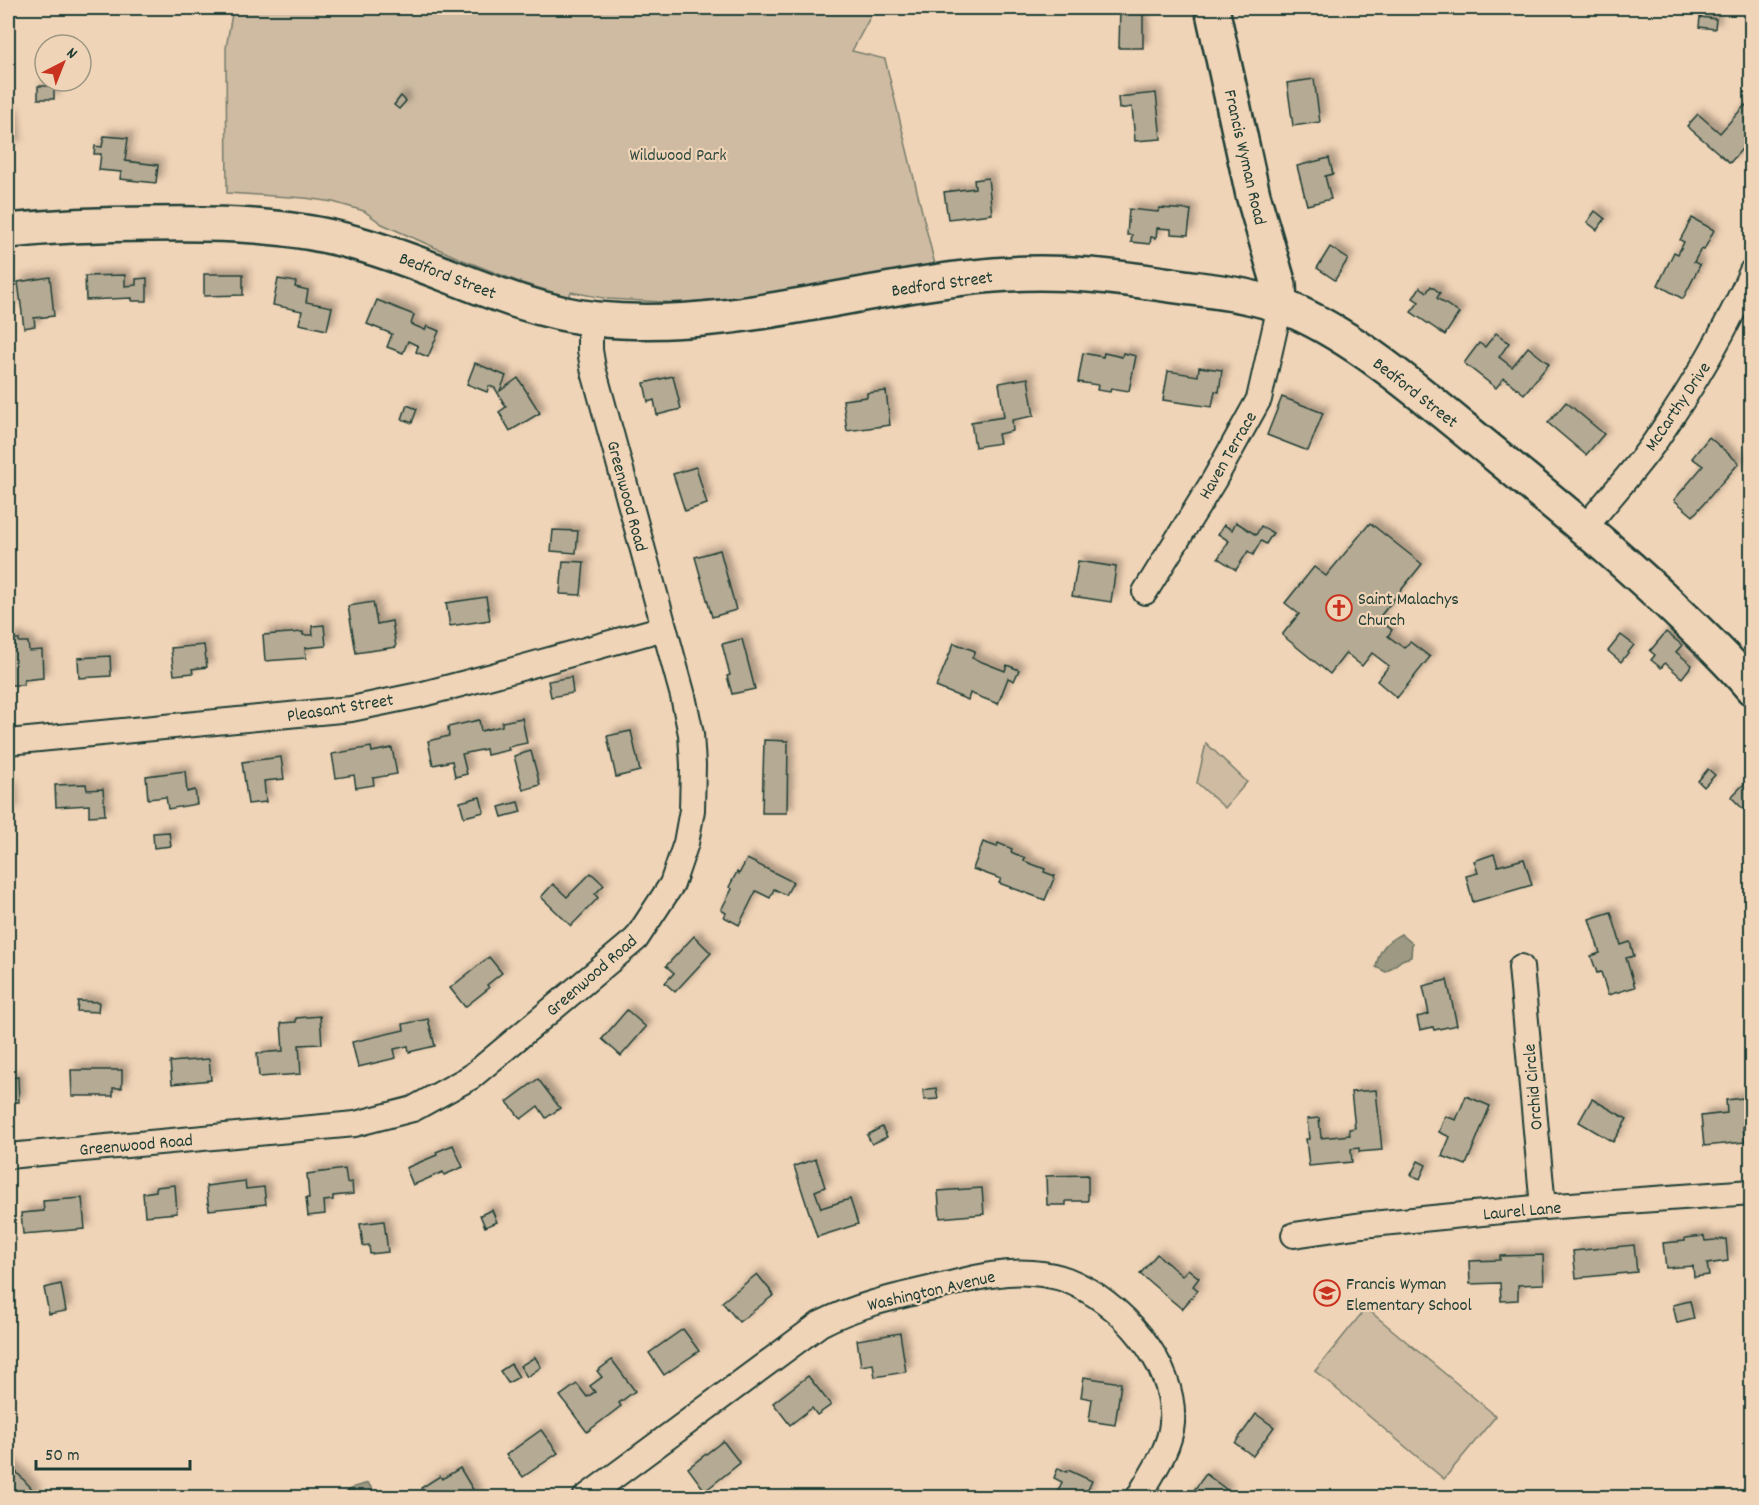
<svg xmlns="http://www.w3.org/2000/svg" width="1759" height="1505" viewBox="0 0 1759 1505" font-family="Dekko,sans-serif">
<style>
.green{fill:#cebba2;stroke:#767c6b;stroke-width:1.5}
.water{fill:#9d9983;stroke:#6b7463;stroke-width:1.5}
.building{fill:#b5aa93;stroke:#1f3d34;stroke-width:1.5;filter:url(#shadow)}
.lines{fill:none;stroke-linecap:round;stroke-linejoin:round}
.minor-casing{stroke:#1f3d34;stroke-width:28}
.secondary-casing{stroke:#1f3d34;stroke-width:38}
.minor{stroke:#f0d4b7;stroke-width:24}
.secondary{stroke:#f0d4b7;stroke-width:33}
.labels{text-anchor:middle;stroke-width:4.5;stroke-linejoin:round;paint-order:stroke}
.park-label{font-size:18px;fill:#304a3f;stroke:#f0d4b7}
.street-label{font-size:18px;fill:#1f3d34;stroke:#f0d4b7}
.poi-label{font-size:18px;fill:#1f3d34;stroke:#f0d4b7;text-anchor:start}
</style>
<defs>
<filter id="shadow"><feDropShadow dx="5.5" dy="-5.5" stdDeviation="3" flood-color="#0004"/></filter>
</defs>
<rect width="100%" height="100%" fill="#f0d4b7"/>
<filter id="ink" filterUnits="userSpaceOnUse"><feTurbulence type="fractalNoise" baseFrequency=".0167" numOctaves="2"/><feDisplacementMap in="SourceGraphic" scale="12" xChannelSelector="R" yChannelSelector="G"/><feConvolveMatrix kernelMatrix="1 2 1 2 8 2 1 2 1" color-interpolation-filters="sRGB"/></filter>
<g filter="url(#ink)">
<g class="green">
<polygon points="233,8 875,8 852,51 885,59 935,265 741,297 680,303 609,299 571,292 569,297 522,283 463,260 382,224 364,211 333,202 305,198 227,193 226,48"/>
<polygon points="1206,743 1247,782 1225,808 1197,783"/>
<polygon points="1366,1308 1496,1416 1444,1479 1315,1371"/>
</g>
<g class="water">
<path d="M1401,934l11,9 -1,14 -9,3 -16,12 -10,-5c3,-18 10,-25 25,-33z"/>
<polygon points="368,1483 372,1489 373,1497 339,1497 354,1487"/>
</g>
<g class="building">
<polygon points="1120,8 1135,8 1135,14 1143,14 1143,48 1119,48"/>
<polygon points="1700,17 1716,19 1715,29 1699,27"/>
<polygon points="1314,79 1320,122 1293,126 1287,83"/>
<rect x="38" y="86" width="16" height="13"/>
<polygon points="1156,93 1161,139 1135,141 1132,107 1119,109 1118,97"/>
<polygon points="401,96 406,101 399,109 394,105"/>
<polygon points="1745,105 1752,111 1752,137 1730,163 1687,126 1698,114 1720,133"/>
<polygon points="8,115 12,115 15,145 8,146"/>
<polygon points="104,136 128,138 125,161 158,165 156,183 120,179 121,172 99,170 101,154 94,154 95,146 102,147"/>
<polygon points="1329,158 1333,174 1325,176 1331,199 1307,205 1297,166"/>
<polygon points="988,178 992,214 948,219 944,192 975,188 974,180"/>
<polygon points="1159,208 1191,210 1188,235 1171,234 1171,229 1157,228 1156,238 1151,237 1150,244 1131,242 1132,235 1127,235 1129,209 1158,212"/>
<polygon points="1595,211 1605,219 1597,230 1587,222"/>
<polygon points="1692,218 1714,230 1704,250 1701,249 1694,262 1700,265 1683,299 1658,285 1674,252 1678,254 1684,242 1680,240"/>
<polygon points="1330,247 1348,259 1335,280 1317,268"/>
<polygon points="204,274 243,274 243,295 204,296"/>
<polygon points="125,275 125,286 136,285 136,279 147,278 147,301 132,301 132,298 86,300 85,276"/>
<polygon points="50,277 54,316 34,318 35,326 24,328 18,282"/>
<polygon points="278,279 296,282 295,287 308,290 306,302 332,307 327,330 299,324 302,311 273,305"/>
<polygon points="1431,286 1440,293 1437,298 1459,313 1445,335 1411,312 1419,302 1413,298 1420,287 1427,292"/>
<polygon points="8,287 10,287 12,307 8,308"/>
<polygon points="377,300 414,315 411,324 425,330 427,326 439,331 428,357 416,352 418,346 408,341 403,353 387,347 392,334 367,324"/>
<polygon points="1496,333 1509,343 1499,357 1512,367 1528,347 1549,364 1524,394 1504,378 1496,388 1464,363 1479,343 1485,347"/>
<polygon points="1083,353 1103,357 1104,353 1122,357 1123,353 1136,356 1129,391 1111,388 1110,392 1097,390 1098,385 1078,382"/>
<polygon points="475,363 506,376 500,391 518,378 540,413 510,431 499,412 506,407 495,388 489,386 487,392 467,384"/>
<polygon points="1199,367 1222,370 1219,392 1215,391 1212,407 1163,400 1168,371 1198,376"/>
<polygon points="673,376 681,409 657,415 654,400 648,402 644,383"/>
<polygon points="1028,378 1034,416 1012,420 1013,431 998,434 1000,443 975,447 971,422 1004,417 999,383"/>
<polygon points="886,391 890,425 847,431 843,400 867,397 867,393"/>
<polygon points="1282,397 1323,413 1308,451 1267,435"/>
<polygon points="1566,402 1604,434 1586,455 1548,423"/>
<polygon points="407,405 417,409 412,423 402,419"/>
<polygon points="1709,437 1739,463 1693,516 1674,500 1703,466 1692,458"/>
<polygon points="696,467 707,504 685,511 673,474"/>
<polygon points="1236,522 1256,535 1261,526 1273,533 1266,544 1261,541 1253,555 1248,551 1236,570 1218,558 1229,541 1218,534 1224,525 1232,530"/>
<polygon points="1370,523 1422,564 1378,619 1392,630 1388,636 1404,648 1410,642 1430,657 1397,698 1377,681 1389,666 1372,653 1362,666 1346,653 1330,674 1282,635 1299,614 1285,603 1314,567 1326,576"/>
<polygon points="553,530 578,531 576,553 551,551"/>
<polygon points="720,550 736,610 712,617 695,557"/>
<polygon points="563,561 584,562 581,595 560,594"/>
<polygon points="1078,561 1116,567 1111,602 1072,596"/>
<polygon points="486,597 490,620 450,626 446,603"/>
<polygon points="373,602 377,624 392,621 396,647 356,653 348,606"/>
<polygon points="324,625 326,646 305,648 306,658 265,661 263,635 303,632 303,635 313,635 312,626"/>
<polygon points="1666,632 1682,645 1676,652 1692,665 1682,678 1665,663 1661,668 1651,660 1655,655 1650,651"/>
<polygon points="1621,635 1634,645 1621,662 1608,651"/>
<polygon points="8,639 19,639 19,642 28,642 29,651 42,650 43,678 24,680 24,685 8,685"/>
<polygon points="742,639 755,689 732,694 727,676 730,675 722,644"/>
<polygon points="954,643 975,651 972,658 1005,671 1007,665 1019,670 1014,681 1008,678 998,704 970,693 968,700 936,687"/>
<polygon points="204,645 207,667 192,669 193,673 174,675 171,648"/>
<polygon points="110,656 111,676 79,678 78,658"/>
<polygon points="571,677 573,693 551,697 548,681"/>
<polygon points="522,718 527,743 508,747 509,750 487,755 486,749 462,754 467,774 455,777 452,761 433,765 428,741 449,736 448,727 479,720 481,731 502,726 502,722"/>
<polygon points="631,731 640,771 616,777 607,736"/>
<polygon points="764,740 788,741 787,813 762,813"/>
<polygon points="371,747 372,752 392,748 397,774 373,778 374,785 356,788 354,775 336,778 332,754"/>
<polygon points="531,751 540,785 523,790 514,756"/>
<polygon points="281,757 284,779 264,781 266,802 248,804 242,762"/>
<polygon points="1708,769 1715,775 1704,787 1698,781"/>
<polygon points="185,771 187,792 195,790 197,804 168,809 166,797 148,799 146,776"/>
<polygon points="1745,783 1752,789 1752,802 1744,810 1731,797"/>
<polygon points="86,784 87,790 103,789 105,815 89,816 89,805 56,807 55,785"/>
<polygon points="8,787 11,787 13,811 8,812"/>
<polygon points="480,797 484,812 464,817 460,802"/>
<polygon points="518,802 521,812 502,817 499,807"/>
<polygon points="169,832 171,846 154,848 153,833"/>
<polygon points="983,842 997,847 998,843 1012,849 1011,852 1025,858 1024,861 1045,869 1044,872 1055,876 1045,900 999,883 1001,879 973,869"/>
<polygon points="1494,854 1498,866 1524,859 1532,885 1473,902 1466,876 1478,873 1474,861"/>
<polygon points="747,859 793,882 786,895 774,889 770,898 756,891 739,925 724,917 726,913 721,910 732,889 729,887 737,872 739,874"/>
<polygon points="591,873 604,885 595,894 598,898 571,926 541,897 553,884 567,897"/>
<polygon points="1611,912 1621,945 1630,942 1634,956 1626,958 1635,987 1608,995 1601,972 1597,973 1591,956 1600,953 1589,919"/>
<polygon points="694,936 711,953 675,992 665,983 674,973 666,966"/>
<polygon points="489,957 502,973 487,985 489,988 465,1007 450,988"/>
<polygon points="1447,980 1457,1025 1434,1030 1433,1027 1420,1030 1417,1017 1429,1014 1423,986"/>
<polygon points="78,1001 99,1002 98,1012 77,1011"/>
<polygon points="627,1010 646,1027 621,1056 602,1039"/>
<polygon points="320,1016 322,1044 299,1045 301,1074 259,1077 257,1053 283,1051 281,1023 296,1022 296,1018"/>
<polygon points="428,1019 435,1046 409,1052 408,1046 394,1049 396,1058 358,1067 352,1042 404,1030 403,1024"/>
<polygon points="209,1059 211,1080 172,1084 170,1062"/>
<polygon points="71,1070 122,1070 122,1088 113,1088 113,1096 72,1096"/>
<polygon points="18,1077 19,1102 8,1103 8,1078"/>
<polygon points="538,1079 560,1108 546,1118 538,1106 521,1119 507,1102"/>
<polygon points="936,1088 938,1099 924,1100 923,1090"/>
<polygon points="1376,1090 1382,1150 1359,1152 1359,1148 1351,1149 1352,1162 1309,1166 1306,1139 1309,1139 1307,1119 1319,1118 1321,1138 1350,1135 1349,1129 1355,1128 1351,1092"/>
<polygon points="1466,1096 1490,1106 1466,1165 1442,1156 1450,1137 1439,1132 1445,1116 1456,1120"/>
<polygon points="1743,1098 1745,1114 1752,1114 1752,1127 1743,1127 1745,1142 1704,1146 1701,1116 1727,1113 1726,1100"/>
<polygon points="1592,1099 1627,1119 1613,1142 1579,1122"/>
<polygon points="882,1127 887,1137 872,1144 867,1135"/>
<polygon points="453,1145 463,1167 444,1175 443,1172 413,1185 406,1168 437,1155 436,1152"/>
<polygon points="816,1159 825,1187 815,1191 821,1208 850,1199 858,1224 817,1237 794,1166"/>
<polygon points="1418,1161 1426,1165 1420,1179 1411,1175"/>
<polygon points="345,1169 347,1183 352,1182 353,1194 333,1196 333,1200 324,1201 325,1214 308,1216 306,1198 309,1198 307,1174"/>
<polygon points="1088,1175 1088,1201 1066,1201 1066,1205 1047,1205 1046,1176"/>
<polygon points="245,1181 246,1189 264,1187 266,1204 209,1210 206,1186"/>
<polygon points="175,1185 177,1213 145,1216 143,1193 156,1191 156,1187"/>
<polygon points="982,1188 984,1214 940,1218 938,1191"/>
<polygon points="82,1198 85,1229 23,1234 21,1213 44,1211 43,1201"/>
<polygon points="492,1210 497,1222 485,1227 480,1215"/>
<polygon points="384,1221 388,1252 370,1254 369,1245 363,1246 360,1224"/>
<polygon points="1704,1236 1705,1241 1726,1239 1728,1261 1707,1264 1709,1275 1694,1277 1693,1266 1666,1268 1663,1243 1685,1241 1685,1238"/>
<polygon points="1634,1245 1637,1272 1576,1278 1573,1251"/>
<polygon points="1157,1254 1182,1276 1188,1269 1199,1278 1193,1286 1198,1290 1182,1309 1140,1274"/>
<polygon points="1543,1255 1544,1284 1518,1285 1518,1300 1501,1301 1500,1283 1470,1284 1469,1261 1500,1260 1500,1256"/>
<polygon points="757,1274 774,1295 739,1322 722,1302"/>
<polygon points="61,1284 66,1311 49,1314 44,1288"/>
<polygon points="1690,1301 1694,1319 1677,1323 1673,1305"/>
<polygon points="683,1329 699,1351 664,1375 649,1353"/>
<polygon points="900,1333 906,1372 875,1377 873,1364 861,1366 857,1340"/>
<polygon points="535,1357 541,1367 527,1377 520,1366"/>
<polygon points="612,1360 635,1391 619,1403 621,1406 587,1432 560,1396 577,1384 587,1397 595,1392 590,1386 602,1377 597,1371"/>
<polygon points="511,1364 519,1377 508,1383 500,1371"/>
<polygon points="808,1376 831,1405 817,1415 812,1408 790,1425 773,1403"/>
<polygon points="1084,1377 1121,1383 1115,1425 1089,1421 1092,1399 1081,1397"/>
<polygon points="1256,1414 1274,1427 1253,1456 1235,1443"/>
<polygon points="541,1430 558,1453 523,1477 506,1455"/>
<polygon points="723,1441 740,1463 705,1491 688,1468"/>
<polygon points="8,1463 35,1492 30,1498 8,1498"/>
<polygon points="460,1468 478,1498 426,1498 421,1488 440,1476 442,1479"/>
<polygon points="1058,1468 1067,1472 1068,1470 1092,1481 1084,1498 1055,1498 1062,1482 1054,1478"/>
<polygon points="1206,1474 1227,1490 1221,1498 1188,1498"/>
</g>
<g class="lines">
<g class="minor-casing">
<g id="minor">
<path d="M1585,528c22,-28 48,-56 69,-85 38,-55 71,-110 98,-172"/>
<polyline points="1145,592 1214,480 1259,399 1280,306"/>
<polyline points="8,742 351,709 419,695 492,676 664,628"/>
<polyline points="1521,967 1543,1207"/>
<polyline points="8,1156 355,1124 413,1109 471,1077 636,939 672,884 686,843 692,810 693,765 691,734 683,696 593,368 590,350 590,318"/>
<polyline points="1294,1235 1362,1225 1543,1207 1752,1192"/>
<path d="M585,1498l235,-174c39,-20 79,-28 122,-38 29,-7 60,-16 90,-13 11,1 25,3 35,7 53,21 109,83 105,143 -2,26 -21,52 -34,75"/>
</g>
</g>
<g class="secondary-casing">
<g id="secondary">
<polyline points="1212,8 1253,195 1279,285 1280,306"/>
<path d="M8,231c47,-5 95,-7 143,-7 70,-1 140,0 208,20 80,22 154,66 237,75 135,14 264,-33 398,-44 66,-6 124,2 190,12 37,5 77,9 112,25 71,32 140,95 201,144 64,53 129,105 188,163 23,22 46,44 67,69"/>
</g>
</g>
<use href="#minor" class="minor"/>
<use href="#secondary" class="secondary"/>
</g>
</g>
<defs>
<g id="church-ring" transform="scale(1.35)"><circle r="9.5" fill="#f0d4b7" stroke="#c8321e" stroke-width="1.5"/><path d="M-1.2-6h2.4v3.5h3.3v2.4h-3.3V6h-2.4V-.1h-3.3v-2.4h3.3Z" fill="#c8321e"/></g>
<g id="school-ring" transform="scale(1.35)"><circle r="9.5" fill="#f0d4b7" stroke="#c8321e" stroke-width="1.5"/><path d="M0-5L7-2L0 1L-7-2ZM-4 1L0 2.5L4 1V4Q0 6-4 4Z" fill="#c8321e"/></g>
</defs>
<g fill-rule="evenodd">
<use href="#church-ring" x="1339" y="608"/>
<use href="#school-ring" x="1327" y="1293"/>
</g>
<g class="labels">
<g class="park-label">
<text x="678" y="160">Wildwood Park</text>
</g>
<g class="street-label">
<text transform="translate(1246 157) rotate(77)" y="6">Francis Wyman Road</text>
<text transform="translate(448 275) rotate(21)" y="6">Bedford Street</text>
<text transform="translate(942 283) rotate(-8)" y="6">Bedford Street</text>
<text transform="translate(1416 392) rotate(38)" y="6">Bedford Street</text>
<text transform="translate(1677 406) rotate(-56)" y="6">McCarthy Drive</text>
<text transform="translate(1227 455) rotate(-60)" y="6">Haven Terrace</text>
<text transform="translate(628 496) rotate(75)" y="6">Greenwood Road</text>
<text transform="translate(340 707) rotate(-9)" y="6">Pleasant Street</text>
<text transform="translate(591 975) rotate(-41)" y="6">Greenwood Road</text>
<text transform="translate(1532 1087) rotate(-95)" y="6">Orchid Circle</text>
<text transform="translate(136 1144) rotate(-5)" y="6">Greenwood Road</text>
<text transform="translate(1522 1210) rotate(-5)" y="6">Laurel Lane</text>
<text transform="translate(931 1290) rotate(-13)" y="6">Washington Avenue</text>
</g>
<g class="poi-label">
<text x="1358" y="604">Saint Malachys<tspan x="1358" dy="21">Church</tspan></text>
<text x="1346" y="1289">Francis Wyman<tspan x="1346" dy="21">Elementary School</tspan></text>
</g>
</g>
<rect width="1759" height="1505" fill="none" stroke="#f0d4b7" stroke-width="30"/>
<rect x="15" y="15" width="1729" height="1475" fill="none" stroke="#1f3d34" stroke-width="2" filter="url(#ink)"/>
<g transform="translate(63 63) rotate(42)"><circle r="28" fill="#f0d4b7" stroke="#9c9883" stroke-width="1.5"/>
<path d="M0-4.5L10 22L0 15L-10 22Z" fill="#c8321e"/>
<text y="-9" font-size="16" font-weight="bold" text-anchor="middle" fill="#1f3d34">N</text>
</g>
<path d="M36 1460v9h154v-9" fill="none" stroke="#1f3d34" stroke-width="3"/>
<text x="45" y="1460" font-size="18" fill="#1f3d34" stroke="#f0d4b7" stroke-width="4.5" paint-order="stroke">50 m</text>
</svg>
